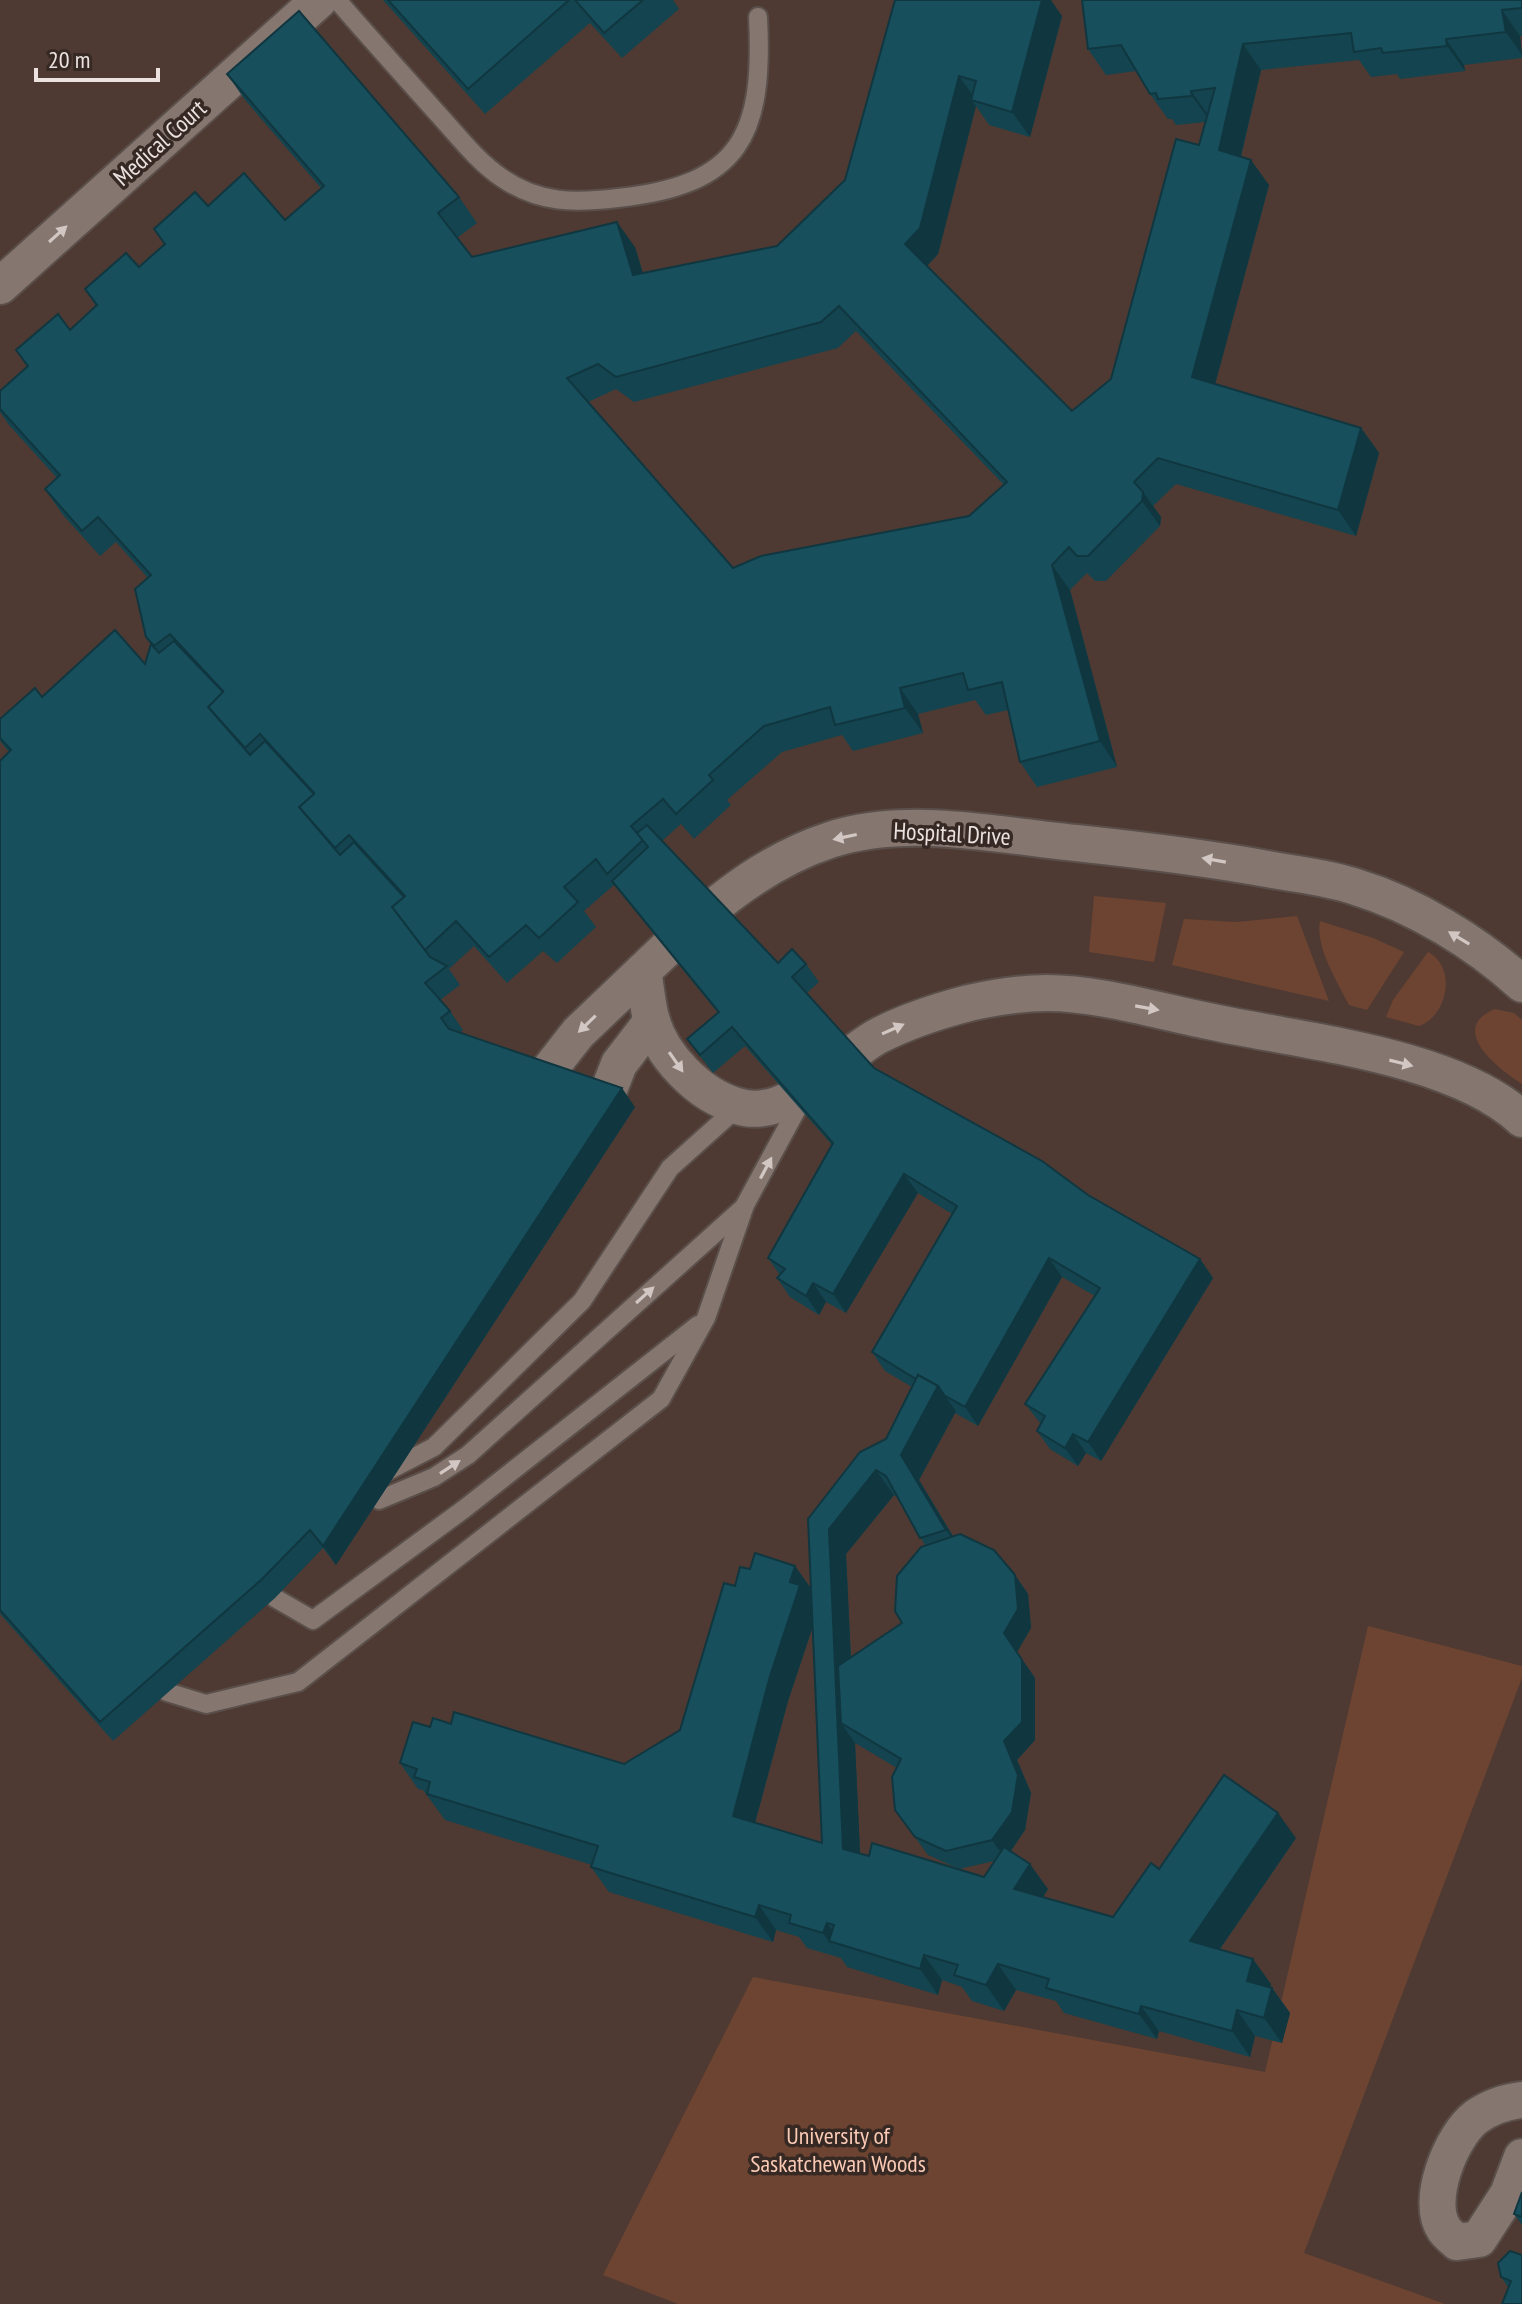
<svg xmlns="http://www.w3.org/2000/svg" width="1522" height="2304" viewBox="0 0 1522 2304" font-family="'PT Sans Narrow',sans-serif">
<style>
.built{fill:#4e3a32}
.green{fill:#6d4432}
.lines{fill:none;stroke-linecap:round;stroke-linejoin:round}
.service-casing{stroke:#5a4f4a;stroke-width:22}
.minor-casing{stroke:#5a4f4a;stroke-width:40}
.service{stroke:#857670;stroke-width:18}
.minor{stroke:#857670;stroke-width:36}
.wall{fill:#14444f;fill-rule:evenodd}
.shaded-wall{fill:#103740}
.building{fill:#174f5c;stroke:#103740;stroke-width:2;fill-rule:evenodd}
.oneway{fill:#d2c7c3}
.labels{text-anchor:middle;stroke-width:7;stroke-linejoin:round;paint-order:stroke}
.street-label{font-size:24px;fill:#ebe2df;stroke:#362924}
.park-label{font-size:24px;fill:#fbcab5;stroke:#362924}
</style>
<rect width="100%" height="100%" fill="#40332e"/>
<rect class="built" x="0" y="0" width="1522" height="2304"/>
<g class="green">
<polygon points="1094,896 1166,903 1154,962 1089,952"/>
<polygon points="1297,916 1329,1001 1172,965 1184,919 1237,922"/>
<path d="M1320,921l53,17 31,14 -37,58 -18,-5c-11,-22 -34,-58 -29,-84z"/>
<path d="M1428,952c29,15 20,64 -9,74l-33,-9 7,-17z"/>
<path d="M1495,1009l19,4 8,7v64c-22,-14 -76,-55 -27,-75z"/>
<polygon points="1368,1626 1522,1666 1522,1678 1304,2253 1445,2304 678,2304 603,2275 753,1977 1265,2072"/>
</g>
<g class="lines">
<g class="service-casing">
<g id="service">
<path d="M337,0c33,38 67,76 101,114 20,22 39,47 64,64 38,26 73,25 116,20 123,-13 146,-63 140,-181"/>
<polyline points="382,1474 434,1447 582,1301 670,1168 738,1107"/>
<polyline points="379,1500 434,1477 468,1455 743,1208"/>
<polyline points="275,1598 313,1620 464,1509 698,1325"/>
<polyline points="167,1692 206,1704 298,1682 661,1399 706,1318 745,1205 803,1098"/>
</g>
</g>
<g class="minor-casing">
<g id="minor">
<polyline points="0,286 319,0"/>
<path d="M1522,984c-45,-41 -107,-79 -166,-97 -26,-9 -55,-12 -83,-17 -65,-12 -131,-20 -197,-27 -79,-8 -169,-28 -246,-3 -76,25 -130,77 -187,131 3,15 4,32 8,47 10,38 48,77 86,88 53,17 100,-48 141,-70 29,-15 60,-25 91,-33 26,-6 52,-10 78,-10 51,0 111,18 161,28 91,20 245,34 314,98"/>
<polyline points="524,1102 578,1033 643,971"/>
<polyline points="593,1131 619,1064 652,1021"/>
<path d="M1521,2100c-16,2 -31,7 -45,17 -25,19 -51,84 -32,112 3,5 9,9 13,13l22,-3 29,-45 14,-37"/>
</g>
</g>
<use href="#service" class="service"/>
<use href="#minor" class="minor"/>
</g>
<g class="wall">
<polygon points="383,0 673,0 679,9 622,58 590,23 485,114"/>
<path d="M895,0l167,16 -32,121 -41,-12 -13,-19 -38,148 -11,12 145,145 39,-32 88,-234 6,-23 -29,3 -4,-6h-4l-18,-25 -14,-23 -30,4 -18,-26 434,-49v36h-2l2,22 -58,7 1,6 -65,8 -3,-5 -26,3 -12,-17 -98,10 -20,87 28,28 -54,199 146,44 18,25 -23,83 -180,-52 -23,22 8,11 -1,9 -54,55h-11l-8,-8 -17,17 47,177 -80,20 -17,-25 -12,-52 -22,5 -11,-15 -57,14 5,19 -70,18 -11,-16 -60,17 -55,48 4,5 -37,34 -13,-15 -19,17 116,122 28,1 13,18 -12,11 67,75 214,127 112,64 13,19 -112,183 -15,-8 -8,13 -28,-17 -13,-18 4,-7 -16,-20 70,-108 -33,-19 -84,149 -23,-13 -36,67 34,56 62,39 13,19 3,34 -14,24 18,26v62l-18,20 14,33 -6,37 -14,21 37,38 -5,8 70,20 46,-48 137,-31 -76,111 51,35 -1,4h2l18,25 -8,30 -27,-7 -5,21 -91,-26 -2,8 -93,-26 -8,-12 -40,-11 -12,21 -32,-10 -10,-14 -20,-7 -4,15 -91,-28 -6,-9 -34,-10 -8,-11 -23,-7 -3,12 -164,-50 -18,-25 1,-2 -147,-45 -22,-30 -5,-1 -18,-26 30,-36 21,-3 173,40 56,-34 55,-144 75,1 102,-200 -27,-16 -13,-19 80,-138 -34,-21 -72,120 -20,-11 -7,13 -29,-18 -13,-19 3,-3 -12,-17 64,-113 -87,-99 -32,27 -26,-34 31,-26 -104,-128 -30,26 12,16 -39,36 -14,-12 -36,32 -33,-37 -25,23 11,16 -20,15 10,11 13,19 -4,3 176,74 -299,458 -13,-17 -48,50 -162,143 -113,-127v-853l9,-9 -9,-11v-22l42,-22 103,-33 6,-20 -5,-7 2,-59 -32,-36 -16,14 -37,-41 -18,-26 12,-11 -48,-53 -9,-13v-21l27,-24 -11,-17 54,-20 26,-24 -11,-17 54,-22 25,-23 -10,-15 54,-23 77,14 36,-32 -76,-88 -18,-26 232,123 18,26 -20,15 15,19 163,-10 8,26 134,-27 68,-66zM856,331l148,154 -35,31 -236,52 -145,-166 28,-13 18,13 204,-54zM894,1495l4,3 27,47 -23,78 -51,34 -5,-103zM812,1629l10,214 -67,-20 33,-122zM855,1743l42,25 -2,42 33,45 31,14 35,-8 -10,16 -124,-23z"/>
<polygon points="1522,2192 1522,2225 1514,2214"/>
<polygon points="1522,2255 1508,2287 1501,2277"/>
</g>
<g class="shaded-wall">
<polygon points="1042,0 1051,0 1062,16 1030,137 1012,112"/>
<polygon points="1502,10 1520,36 1522,55 1506,32"/>
<polygon points="1446,39 1464,65 1465,71 1447,46"/>
<polygon points="1243,44 1261,70 1236,176 1219,150"/>
<polygon points="959,76 977,101 971,100 976,106 938,254 923,270 905,244"/>
<polygon points="1191,91 1209,116 1210,121 1192,96"/>
<polygon points="1251,160 1269,185 1210,403 1192,377"/>
<polygon points="617,222 635,247 651,301 633,275"/>
<polygon points="1361,428 1379,453 1356,536 1338,510"/>
<polygon points="1143,492 1161,517 1160,526 1142,501"/>
<polygon points="1052,565 1070,590 1117,767 1100,741"/>
<polygon points="900,688 918,714 923,733 905,708"/>
<polygon points="622,1088 635,1107 336,1565 323,1546"/>
<polygon points="904,1174 918,1193 846,1313 833,1294"/>
<polygon points="1049,1258 1062,1277 978,1426 965,1407"/>
<polygon points="1200,1259 1213,1278 1101,1461 1088,1442"/>
<polygon points="813,1283 826,1302 819,1315 806,1296"/>
<polygon points="938,1386 956,1411 919,1480 964,1555 946,1530 901,1455"/>
<polygon points="1073,1434 1086,1453 1078,1466 1065,1448"/>
<polygon points="876,1470 894,1495 846,1554 854,1731 841,1723 855,1743 861,1875 843,1849 829,1529"/>
<polygon points="795,1566 813,1591 818,1611 788,1701 750,1841 733,1816"/>
<polygon points="1015,1575 1028,1594 1031,1628 1017,1652 1035,1678 1035,1740 1017,1760 1031,1793 1025,1830 1005,1859 992,1840 1004,1741 1004,1633"/>
<polygon points="1278,1813 1296,1838 1208,1966 1190,1941"/>
<polygon points="1030,1864 1048,1889 1032,1915 1014,1889"/>
<polygon points="759,1905 776,1930 773,1942 755,1917"/>
<polygon points="827,1923 843,1946 829,1941 841,1959 823,1933"/>
<polygon points="924,1955 942,1980 938,1995 920,1969"/>
<polygon points="1253,1959 1271,1984 1265,2007 1247,1981"/>
<polygon points="998,1964 1016,1990 1004,2011 986,1985"/>
<polygon points="1272,1988 1290,2013 1282,2043 1264,2018"/>
<polygon points="1141,2006 1159,2031 1157,2039 1139,2014"/>
<polygon points="1237,2010 1255,2036 1250,2057 1232,2031"/>
</g>
<g class="building">
<polygon points="388,0 569,0 468,89"/>
<polygon points="575,0 643,0 604,33"/>
<path d="M895,0h147l-30,112 -41,-12 5,-19 -17,-5 -39,152 -15,16 167,167 39,-32 65,-240 23,6 16,-57 -24,3 1,5 -34,3 -2,-6 -6,1 -29,-49 -33,4 -6,-49h440v8l-20,2 4,22 -60,7 1,7 -64,7 -2,-5 -27,4 -3,-19 -108,11 -24,106 32,10 -59,217 169,51 -23,82 -180,-52 -24,24 9,10 -1,9 -54,55h-11l-8,-9 -17,18 48,176 -80,21 -18,-80 -34,8 -5,-17 -63,15 5,20 -70,17 -5,-18 -66,19 -55,49 4,5 -37,34 -13,-15 -32,27 12,14 -36,34 -11,-15 -32,28 14,15 -39,36 -13,-13 -37,32 -33,-36 -31,29 -33,-43 13,-11 -56,-61 -14,13 -36,-41 15,-14 -54,-59 -15,14 -37,-41 15,-16 -53,-57 -16,12 -8,-9 -11,-48 16,-14 -53,-58 -16,14 -37,-42 15,-14 -60,-66v-18l28,-25 -12,-16 42,-36 12,16 27,-25 -12,-16 41,-36 13,14 26,-23 -11,-15 41,-37 13,14 36,-33 41,47 39,-34 -97,-112 72,-63 160,186 -21,16 34,44 145,-35 16,53 144,-29 68,-66zM839,306l168,176 -38,34 -208,40 -28,12 -166,-190 31,-14 18,13 205,-55z"/>
<polygon points="115,630 145,664 151,644 159,653 174,641 223,692 208,707 250,755 265,741 314,794 299,807 340,855 354,842 404,897 392,907 430,957 447,966 425,983 450,1011 441,1018 449,1029 622,1088 323,1546 310,1530 262,1579 100,1722 0,1610 0,761 11,750 0,738 0,719 35,688 42,697"/>
<polygon points="647,825 778,963 792,949 806,964 792,977 874,1068 1042,1161 1088,1195 1200,1259 1088,1442 1073,1434 1065,1448 1037,1431 1045,1416 1025,1404 1100,1288 1049,1258 965,1407 945,1396 938,1386 918,1375 916,1379 872,1352 957,1206 904,1174 833,1294 813,1283 806,1296 777,1278 785,1269 768,1258 833,1143 732,1027 700,1055 687,1039 719,1012 612,881 648,847 637,833"/>
<polygon points="918,1375 938,1386 901,1455 946,1530 920,1538 886,1476 876,1470 829,1529 843,1849 869,1856 872,1843 984,1877 1004,1847 1030,1864 1014,1889 1113,1917 1151,1863 1159,1869 1224,1775 1278,1813 1190,1941 1253,1959 1247,1981 1272,1988 1264,2018 1237,2010 1232,2031 1141,2006 1139,2014 1046,1988 1049,1979 998,1964 986,1985 954,1975 958,1965 924,1955 920,1969 829,1941 834,1925 827,1923 823,1933 789,1923 791,1915 759,1905 755,1917 591,1867 598,1846 427,1794 430,1782 414,1777 417,1769 400,1763 413,1722 430,1727 433,1718 451,1724 454,1712 624,1764 680,1730 724,1583 735,1586 740,1567 750,1569 755,1553 795,1566 790,1582 800,1585 770,1676 733,1816 822,1843 808,1519 860,1452 886,1439"/>
<polygon points="960,1534 994,1550 1015,1575 1018,1609 1004,1633 1022,1660 1022,1722 1004,1741 1018,1775 1012,1812 992,1840 946,1851 915,1837 895,1810 892,1777 901,1759 841,1723 838,1666 902,1623 895,1611 897,1576 921,1547"/>
<polygon points="1522,2192 1522,2217 1514,2214"/>
<polygon points="1510,2251 1522,2255 1522,2304 1502,2304 1511,2281 1501,2277 1498,2263"/>
</g>
<defs><path id="oneway-solid" d="M-6-.8H1V-3.2L6.5 0L1 3.2V.8H-6Z" transform="scale(2)"/></defs>
<g class="oneway">
<use href="#oneway-solid" transform="translate(58 234) rotate(-42)"/>
<use href="#oneway-solid" transform="translate(845 837) rotate(168)"/>
<use href="#oneway-solid" transform="translate(1214 860) rotate(-170)"/>
<use href="#oneway-solid" transform="translate(1459 938) rotate(-149)"/>
<use href="#oneway-solid" transform="translate(1147 1008) rotate(10)"/>
<use href="#oneway-solid" transform="translate(587 1024) rotate(136)"/>
<use href="#oneway-solid" transform="translate(893 1029) rotate(-24)"/>
<use href="#oneway-solid" transform="translate(676 1062) rotate(55)"/>
<use href="#oneway-solid" transform="translate(1401 1063) rotate(14)"/>
<use href="#oneway-solid" transform="translate(766 1168) rotate(-62)"/>
<use href="#oneway-solid" transform="translate(645 1295) rotate(-42)"/>
<use href="#oneway-solid" transform="translate(450 1467) rotate(-33)"/>
</g>
<g class="labels">
<g class="street-label">
<text transform="translate(160 143) rotate(-42)" y="8">Medical Court</text>
<text transform="translate(952 834) rotate(3)" y="8">Hospital Drive</text>
</g>
<g class="park-label">
<text x="838" y="2144">University of<tspan x="838" dy="28">Saskatchewan Woods</tspan></text>
</g>
</g>
<path d="M36 68v12h122v-12" fill="none" stroke="#ebe2df" stroke-width="4"/>
<text x="48" y="68" font-size="24" fill="#ebe2df" stroke="#362924" stroke-width="6" paint-order="stroke">20 m</text>
</svg>
